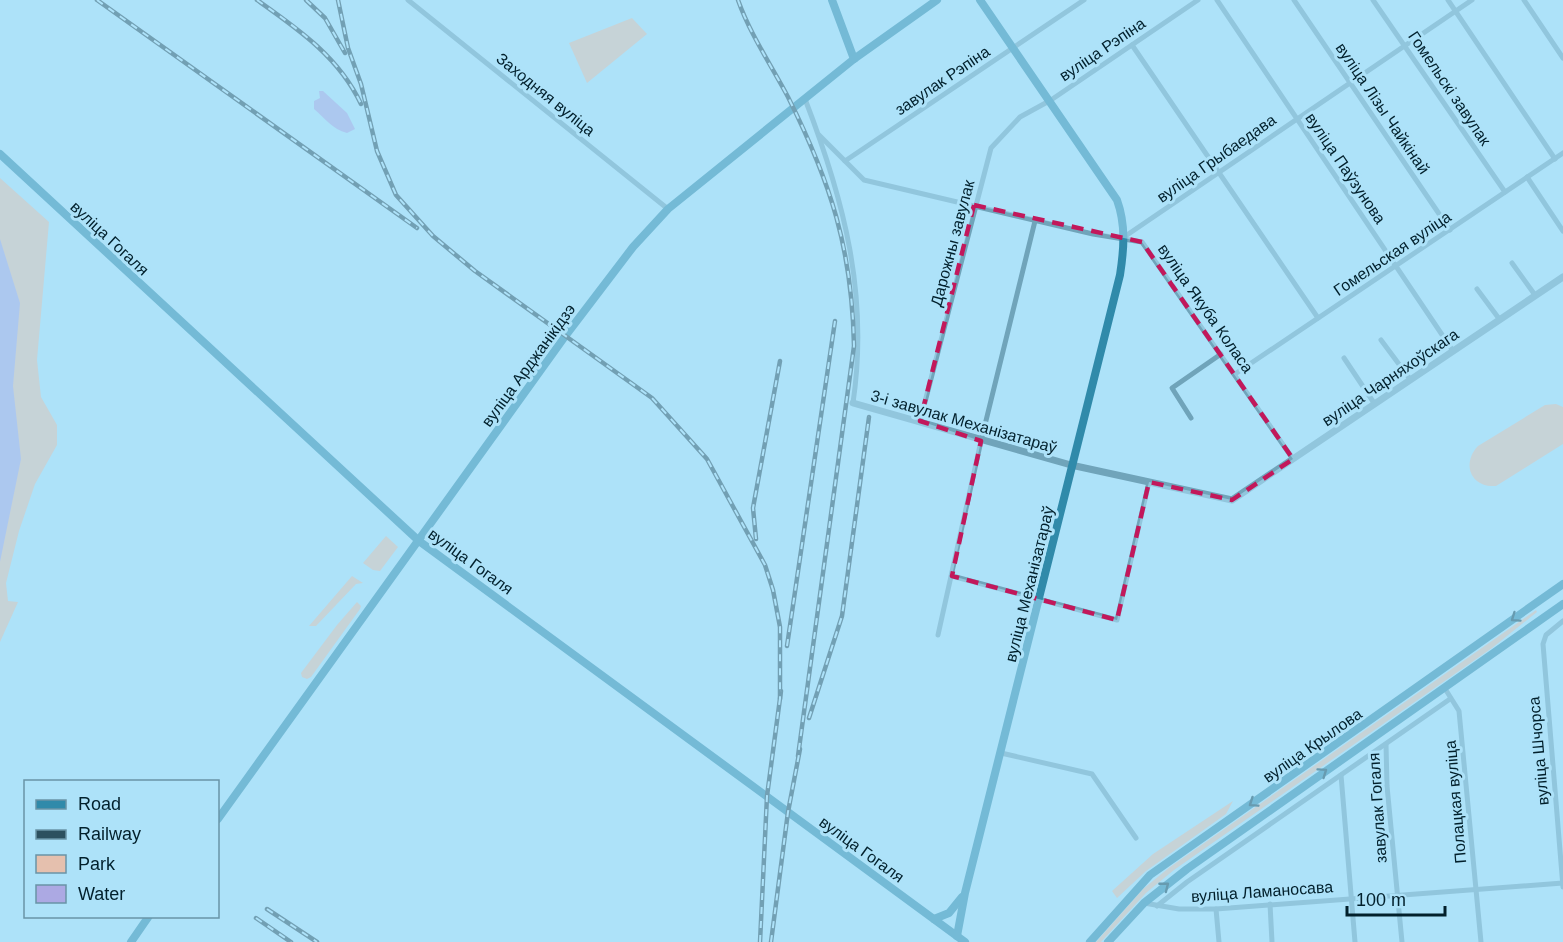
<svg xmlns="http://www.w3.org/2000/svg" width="1563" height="942" viewBox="0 0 1563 942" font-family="Helvetica,sans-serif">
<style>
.green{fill:#e5c0ae}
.water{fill:#aca9e3}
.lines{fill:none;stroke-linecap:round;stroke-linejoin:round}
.minor{stroke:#70a4ba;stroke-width:5}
.tertiary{stroke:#70a4ba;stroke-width:7}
.secondary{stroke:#308aaa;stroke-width:8}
.rail-casing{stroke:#2c505f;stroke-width:4.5}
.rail{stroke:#ade2f9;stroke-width:2;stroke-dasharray:7;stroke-linecap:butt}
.oneway{stroke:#124558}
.marked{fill:none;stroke:#c2185b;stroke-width:4.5;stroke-dasharray:12 8;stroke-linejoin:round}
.labels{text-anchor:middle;stroke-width:6;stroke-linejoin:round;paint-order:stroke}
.street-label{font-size:16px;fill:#02202c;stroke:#ade2f9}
</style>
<rect width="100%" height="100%" fill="#ade2f9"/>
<g class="green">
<polygon points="632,18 647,34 587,83 569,43"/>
<polygon points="0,178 49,222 37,360 41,397 57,425 57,445 35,484 19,531 6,583 8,601 18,602 0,642"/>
<path d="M1556,404l7,3v37l-67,42c-25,2 -35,-22 -18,-40l67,-41z"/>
<polygon points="386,536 398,547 380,571 373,570 363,563"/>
<polygon points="352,576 363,583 356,584 316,626 309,626"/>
<polygon points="357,602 361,606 360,609 311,677 307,679 302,677 301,673 337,625"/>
<polygon points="1536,610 1537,612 1492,648 1174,870 1146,893 1101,942 1096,942 1143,889 1170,867"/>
<polygon points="1233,801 1226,814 1146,871 1117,898 1112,891 1153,854"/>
</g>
<g class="water">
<path d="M319,91h4l24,22 8,16 -8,4c-15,-4 -21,-14 -33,-24v-8l6,-3z"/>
<polygon points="0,239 20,303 13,386 21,459 0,562"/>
</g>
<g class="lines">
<g class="minor">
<polyline points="408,0 668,209"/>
<polyline points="1217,0 1453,351"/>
<polyline points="1294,0 1450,230"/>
<polyline points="1373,0 1505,192"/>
<polyline points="1448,0 1555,159"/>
<polyline points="1524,0 1563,58"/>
<polyline points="1132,45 1318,318"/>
<path d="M805,99c39,101 64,196 48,304"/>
<polyline points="819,135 845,161 1084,0"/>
<polyline points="845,161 864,180 1093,234 1142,242 1293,459"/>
<polyline points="1527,177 1563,231"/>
<polyline points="1124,237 1472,0"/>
<polyline points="1512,263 1535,295"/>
<polyline points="1477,289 1500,320"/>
<polyline points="1381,340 1410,379"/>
<polyline points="1344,358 1374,403"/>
<polyline points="1235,374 1563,153"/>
<polyline points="1191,418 1172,388 1221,354"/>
<polyline points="920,421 991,148 1020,117 1051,100 1198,0"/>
<polyline points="952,576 1117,620 1149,482"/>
<polyline points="1563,621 1546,635 1543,644 1563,887"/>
<polyline points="938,635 981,441 1035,221"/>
<polyline points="1444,687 1459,711 1481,942"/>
<polyline points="1386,744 1387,786 1402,942"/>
<polyline points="1001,753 1092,774 1136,838"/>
<polyline points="1341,775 1355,942"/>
<polyline points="1144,903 1179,909 1216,909 1563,883"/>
<polyline points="1270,904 1272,942"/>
<polyline points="1157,906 1187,882 1450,699"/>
<polyline points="1216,909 1219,942"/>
</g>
<polyline class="tertiary" points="853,403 1071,465 1232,500 1563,277"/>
<g class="secondary">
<polyline points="832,0 854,59"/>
<polyline points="0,154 419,541 965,942"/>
<polyline points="218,819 566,335 633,247 668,209 854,59 937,0"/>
<polyline points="934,919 949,913 962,897"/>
<path d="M957,936l8,-43 155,-618c4,-26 6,-50 -3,-75l-137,-200"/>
<polyline points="131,942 149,916"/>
<polyline points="1090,942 1150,875 1563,584"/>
<polyline points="1108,942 1144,903 1187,869 1563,604"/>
</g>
<g class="rail-casing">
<g id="rail">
<polyline points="97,0 417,228"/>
<path d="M257,0c41,29 82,57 104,104"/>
<polyline points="306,0 325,18 345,53"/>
<polyline points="338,0 348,48 361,84 377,151 396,195 433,236 475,271 652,398 707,459 765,565 773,590 780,627 780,699"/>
<path d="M738,0c12,34 33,65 50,97 43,86 64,152 66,249l-56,410"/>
<polyline points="756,539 753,508 780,361"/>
<polyline points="787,646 835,321"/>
<polyline points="809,718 842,616 869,417"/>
<polyline points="267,909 317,942"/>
<polyline points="256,918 291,942"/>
<polyline points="760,942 767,796 781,691"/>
<polyline points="771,942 788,812 800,749"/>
</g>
</g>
<use href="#rail" class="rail"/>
</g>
<defs><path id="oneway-chevron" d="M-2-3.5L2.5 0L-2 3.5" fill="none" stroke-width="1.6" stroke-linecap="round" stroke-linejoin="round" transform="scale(1.5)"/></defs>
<g class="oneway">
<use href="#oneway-chevron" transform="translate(1515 618) rotate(145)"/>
<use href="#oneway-chevron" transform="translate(1323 772) rotate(-35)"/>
<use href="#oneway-chevron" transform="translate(1253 803) rotate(146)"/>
<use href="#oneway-chevron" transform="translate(1165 886) rotate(-38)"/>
</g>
<path d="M0 0H1563V942H0ZM974,205l168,37 151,217 -61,41 -83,-18 -32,138 -165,-44 29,-135 -61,-20z" fill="#ade2f9" fill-opacity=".55" fill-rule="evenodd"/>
<path class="marked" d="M974,205l168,37 151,217 -61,41 -83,-18 -32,138 -165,-44 29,-135 -61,-20z"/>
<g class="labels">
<g class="street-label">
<text transform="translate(1102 49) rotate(-34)" y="6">вуліца Рэпіна</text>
<text transform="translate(942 80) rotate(-34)" y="6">завулак Рэпіна</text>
<text transform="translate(1450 88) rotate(56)" y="6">Гомельскі завулак</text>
<text transform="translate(546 94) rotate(39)" y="6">Заходняя вуліца</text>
<text transform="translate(1383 108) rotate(56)" y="6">вуліца Лізы Чайкінай</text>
<text transform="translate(1216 158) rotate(-35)" y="6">вуліца Грыбаедава</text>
<text transform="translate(1346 168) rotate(56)" y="6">вуліца Паўзунова</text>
<text transform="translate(110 238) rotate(43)" y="6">вуліца Гогаля</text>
<text transform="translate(952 243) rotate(-75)" y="6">Дарожны завулак</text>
<text transform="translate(1392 253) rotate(-34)" y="6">Гомельская вуліца</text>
<text transform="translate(1206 308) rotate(55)" y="6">вуліца Якуба Коласа</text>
<text transform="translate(528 365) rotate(-54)" y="6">вуліца Арджанікідзэ</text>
<text transform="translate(1390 377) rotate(-34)" y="6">вуліца Чарняхоўскага</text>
<text transform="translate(964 421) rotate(16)" y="6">3-і завулак Механізатараў</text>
<text transform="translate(471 561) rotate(36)" y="6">вуліца Гогаля</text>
<text transform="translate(1029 584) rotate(-76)" y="6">вуліца Механізатараў</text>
<text transform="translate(1312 745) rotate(-35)" y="6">вуліца Крылова</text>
<text transform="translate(1538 751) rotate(-95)" y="6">вуліца Шчорса</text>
<text transform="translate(1455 802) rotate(-95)" y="6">Полацкая вуліца</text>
<text transform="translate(1377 808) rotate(-94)" y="6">завулак Гогаля</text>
<text transform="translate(862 849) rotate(36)" y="6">вуліца Гогаля</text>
<text transform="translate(1262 891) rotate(-4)" y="6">вуліца Ламаносава</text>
</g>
</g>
<rect x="24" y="780" width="195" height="138" fill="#ade2f9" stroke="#6994a7" stroke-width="1.5"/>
<rect x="36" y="800" width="30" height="9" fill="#308aaa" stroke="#6994a7" stroke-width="1.5"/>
<text x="78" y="810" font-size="18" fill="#02202c">Road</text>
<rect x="36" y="830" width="30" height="9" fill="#2c505f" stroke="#6994a7" stroke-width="1.5"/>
<text x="78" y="840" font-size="18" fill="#02202c">Railway</text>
<rect x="36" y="855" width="30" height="18" fill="#e5c0ae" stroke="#6994a7" stroke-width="1.5"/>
<text x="78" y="870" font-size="18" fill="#02202c">Park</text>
<rect x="36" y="885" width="30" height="18" fill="#aca9e3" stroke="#6994a7" stroke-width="1.5"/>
<text x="78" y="900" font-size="18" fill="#02202c">Water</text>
<path d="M1347 906v9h98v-9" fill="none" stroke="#02202c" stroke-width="3"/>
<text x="1356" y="906" font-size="18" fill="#02202c" stroke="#ade2f9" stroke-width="4.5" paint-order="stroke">100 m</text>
</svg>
